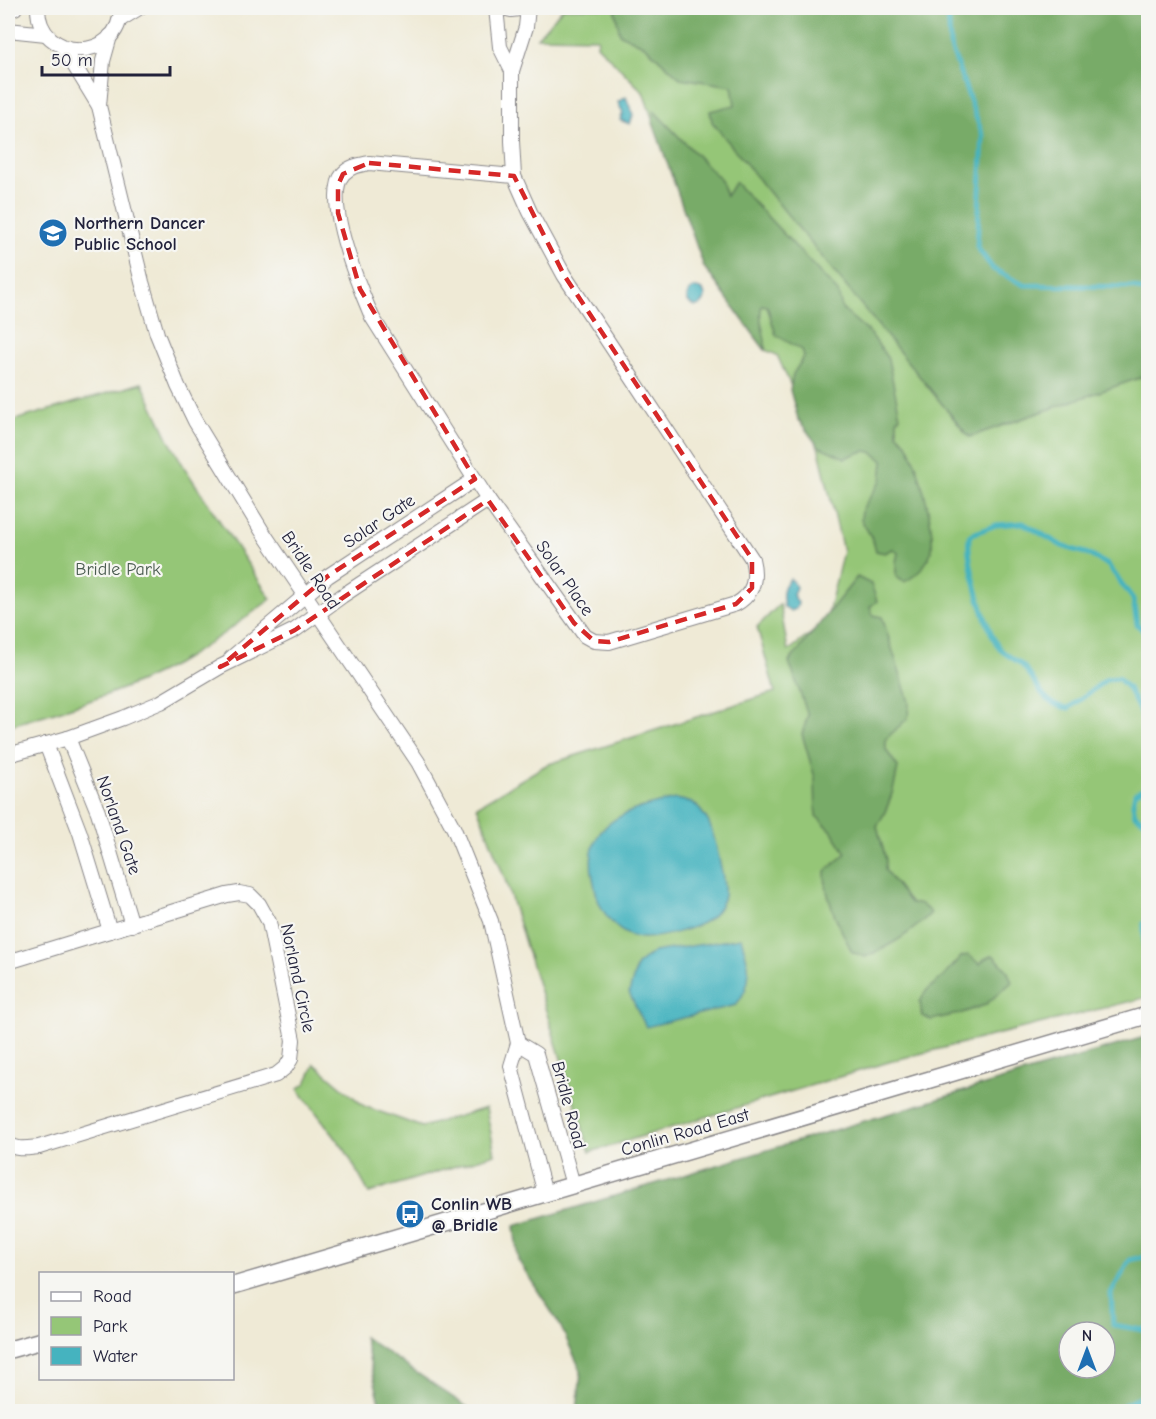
<svg xmlns="http://www.w3.org/2000/svg" width="1156" height="1419" viewBox="0 0 1156 1419" font-family="'Comic Neue',sans-serif">
<style>
.green{fill:#95c677;stroke:#5c7459;stroke-width:1.5}
.forest{fill:#78ab68;stroke:#4d6652;stroke-width:1.5;fill-rule:evenodd}
.water{fill:#45b3bf;stroke:#346a7d;stroke-width:1.5}
.lines{fill:none;stroke-linecap:round;stroke-linejoin:round}
.stream{stroke:#45b3bf;stroke-width:5}
.minor-casing{stroke:#888688;stroke-width:16}
.tertiary-casing{stroke:#888688;stroke-width:19}
.minor{stroke:#fff;stroke-width:14}
.tertiary{stroke:#fff;stroke-width:16}
.marked{fill:none;stroke:#d62828;stroke-width:4.5;stroke-dasharray:12 8;stroke-linejoin:round}
.labels{text-anchor:middle;stroke-width:4.5;stroke-linejoin:round;paint-order:stroke}
.poi-label{font-size:18px;font-weight:bold;fill:#22223b;stroke:#f6f6f2;text-anchor:start}
.street-label{font-size:18px;fill:#22223b;stroke:#f6f6f2}
.park-label{font-size:18px;fill:#4a5b50;stroke:#f6f6f2}
</style>
<rect width="100%" height="100%" fill="#f6f6f2"/>
<filter id="ink" filterUnits="userSpaceOnUse"><feTurbulence type="fractalNoise" baseFrequency=".0167" numOctaves="2"/><feDisplacementMap in="SourceGraphic" scale="12" xChannelSelector="R" yChannelSelector="G"/><feConvolveMatrix kernelMatrix="1 2 1 2 8 2 1 2 1" color-interpolation-filters="sRGB"/></filter>
<filter id="wash" filterUnits="userSpaceOnUse"><feTurbulence type="fractalNoise" baseFrequency=".008" numOctaves="4" result="noise"/><feDisplacementMap in="SourceGraphic" scale="24" xChannelSelector="R" yChannelSelector="G"/><feGaussianBlur stdDeviation="1.35" result="paint"/><feColorMatrix in="noise" values="0 0 0 0 0 0 0 0 0 0 0 0 0 0 0 0 0 1.4 0 .05"/><feComposite in="paint" operator="in"/></filter>
<g filter="url(#wash)">
<rect width="100%" height="100%" fill="#efead6"/>
<g class="green">
<polygon points="563,8 1148,8 1148,997 899,1059 590,1152 506,882 477,806 546,765 775,692 757,627 780,604 788,651 826,622 843,551 818,446 777,355 765,350 704,267 643,92 597,45 598,38 537,37"/>
<path d="M142,383l28,59 16,28 85,129c-31,23 -62,46 -95,65 -53,29 -111,45 -168,62v-304z"/>
<polygon points="315,1064 364,1106 422,1127 486,1108 495,1154 369,1193 345,1150 298,1089 306,1083"/>
</g>
<g class="forest">
<polygon points="617,8 1148,8 1148,375 969,437 712,122 710,111 735,105 732,86 680,78 645,46 620,34 615,12"/>
<path d="M654,111l66,68 6,17 9,-14 103,110 4,17 29,25 17,25 12,57 -3,4v13c4,4 9,9 12,14 10,22 25,76 23,100 -2,15 -15,29 -28,35l-8,-5v-15l2,-9 -5,-4 -8,4 -9,-2 -4,-13 -11,-18 1,-11 19,-28 2,-20c-15,-15 -20,-10 -38,-3l-27,-12 -20,-27 -8,-29 3,-16 11,-17 -2,-7 -26,-15 -9,-29 -5,-1c-5,16 5,29 3,45l-61,-83 -52,-147z"/>
<path d="M857,577l14,7 6,17 -7,6 3,8 9,2 27,85 -1,16 -22,21v11l12,17c-4,22 -9,41 -21,59l9,34 -1,10 26,34h10l10,9c-21,21 -39,32 -66,44l-13,-5c-12,-25 -27,-51 -27,-80l21,-19 -15,-23 -15,-14 -1,-38 -13,-44 6,-19 -19,-53z"/>
<polygon points="968,955 980,964 984,959 993,955 1007,970 1012,982 985,1005 962,1013 931,1020 922,1016 920,1002 926,991 943,977 961,957"/>
<path d="M1148,1036v375h-571l4,-40 -21,-46 -42,-65 -4,-34zM1069,1332h36v36h-36z"/>
<polygon points="364,1337 473,1411 382,1411"/>
</g>
<g class="water">
<polygon points="626,97 633,115 630,124 620,120 623,113 618,102"/>
<circle cx="696" cy="297" r="9"/>
<path d="M790,579l2,1 4,7 -3,8 5,8 -2,6 -5,2 -7,-4c-2,-11 -3,-20 6,-28z"/>
<path d="M676,799c6,1 16,3 21,7 3,4 8,10 11,15 6,11 18,63 16,75 -1,5 -6,13 -9,17 -11,15 -62,28 -80,24 -12,-3 -19,-9 -26,-18 -12,-16 -12,-22 -16,-41 -12,-58 38,-69 83,-79z"/>
<path d="M741,938c8,27 14,43 -5,67l-90,22 -17,-34 8,-28 17,-13z"/>
</g>
<g class="lines">
<g class="stream">
<polyline points="948,8 950,45 983,136 977,247 993,269 1024,285 1133,287 1148,293"/>
<path d="M1148,636l-11,-12 -4,-25 -25,-34 -20,-11 -26,-8 -39,-23 -27,2 -26,10c-7,17 17,101 31,115 6,6 16,10 22,16 15,17 19,40 46,42l38,-29 11,-1 10,10 20,40"/>
<polyline points="1148,786 1135,793 1133,804 1135,815 1148,823"/>
<polyline points="1148,919 1144,923 1144,945 1148,953"/>
<polyline points="1148,1256 1130,1260 1111,1293 1113,1325 1143,1330 1148,1327"/>
<polyline points="1111,1412 1148,1393"/>
</g>
</g>
</g>
<g filter="url(#ink)">
<g class="lines">
<g class="minor-casing">
<g id="minor">
<path d="M38,8c0,54 82,56 83,0"/>
<polyline points="496,8 500,47 512,71"/>
<polyline points="502,8 511,10 528,8"/>
<polyline points="8,11 15,8"/>
<polyline points="121,19 139,8"/>
<polyline points="8,30 46,34"/>
<polyline points="63,47 99,106 142,282 157,334 178,386 195,421 262,531 418,762 454,829 491,921 518,1043 511,1066 545,1194"/>
<polyline points="99,106 103,61 110,36"/>
<path d="M514,176l16,36 34,63 188,284c5,20 2,35 -16,45l-127,38 -15,-1 -9,-5 -97,-136 -116,-183c-12,-28 -50,-118 -29,-143 7,-8 16,-9 26,-11l145,13 -2,-35v-70l14,-44 2,-19"/>
<polyline points="231,658 328,576 475,479"/>
<polyline points="68,738 98,812 132,925"/>
<polyline points="46,744 80,833 110,931"/>
<polyline points="8,755 68,738 123,718 161,702 220,667 295,630 342,596 488,500"/>
<path d="M8,962l219,-67 12,-2 11,2 9,9 10,18 24,118 -2,19 -5,8 -10,8 -237,72c-11,1 -23,4 -31,-4"/>
<polyline points="518,1043 536,1054 573,1185"/>
</g>
</g>
<g class="tertiary-casing">
<g id="tertiary">
<polyline points="232,1286 1148,1015"/>
<polyline points="8,1350 40,1341"/>
</g>
</g>
<use href="#minor" class="minor"/>
<use href="#tertiary" class="tertiary"/>
</g>
</g>
<path class="marked" d="M369,163l145,13 50,99 188,284v29l-16,16 -127,38 -15,-1 -20,-18 -86,-123 -193,130 -75,37 108,-91 147,-97 -115,-190 -22,-76v-28l5,-11z"/>
<defs>
<g id="school-disc" transform="scale(1.5)"><circle r="9.5" fill="#1f6fb2" stroke="#f6f6f2"/><path d="M0-5L7-2L0 1L-7-2ZM-4 1L0 2.5L4 1V4Q0 6-4 4Z" fill="#fff"/></g>
<g id="bus-disc" transform="scale(1.5)"><circle r="9.5" fill="#1f6fb2" stroke="#f6f6f2"/><path d="M-5-6H5V4H4V6H2V4H-2V6H-4V4H-5ZM-3.5-4V0h7V-4ZM-3.5 1.2v1.5H-2V1.2ZM2 1.2v1.5H3.5V1.2Z" fill="#fff"/></g>
</defs>
<g fill-rule="evenodd">
<use href="#school-disc" x="53" y="233"/>
<use href="#bus-disc" x="410" y="1214"/>
</g>
<g class="labels">
<g class="poi-label">
<text x="74" y="229">Northern Dancer<tspan x="74" dy="21">Public School</tspan></text>
<text x="431" y="1210">Conlin WB<tspan x="431" dy="21">@ Bridle</tspan></text>
</g>
<g class="street-label">
<text transform="translate(379 521) rotate(-34)" y="6">Solar Gate</text>
<text transform="translate(311 570) rotate(56)" y="6">Bridle Road</text>
<text transform="translate(565 578) rotate(55)" y="6">Solar Place</text>
<text transform="translate(119 825) rotate(71)" y="6">Norland Gate</text>
<text transform="translate(298 978) rotate(78)" y="6">Norland Circle</text>
<text transform="translate(569 1105) rotate(75)" y="6">Bridle Road</text>
<text transform="translate(685 1132) rotate(-16)" y="6">Conlin Road East</text>
</g>
<g class="park-label">
<text x="118" y="575">Bridle Park</text>
</g>
</g>
<rect width="1156" height="1419" fill="none" stroke="#f6f6f2" stroke-width="30"/>
<rect x="39" y="1272" width="195" height="108" fill="#f6f6f2" stroke="#a1a1a9" stroke-width="1.5"/>
<rect x="51" y="1292" width="30" height="9" fill="#ffffff" stroke="#a1a1a9" stroke-width="1.5"/>
<text x="93" y="1302" font-size="18" fill="#22223b">Road</text>
<rect x="51" y="1317" width="30" height="18" fill="#95c677" stroke="#a1a1a9" stroke-width="1.5"/>
<text x="93" y="1332" font-size="18" fill="#22223b">Park</text>
<rect x="51" y="1347" width="30" height="18" fill="#45b3bf" stroke="#a1a1a9" stroke-width="1.5"/>
<text x="93" y="1362" font-size="18" fill="#22223b">Water</text>
<g transform="translate(1087 1350)"><circle r="28" fill="#f6f6f2" stroke="#a1a1a9" stroke-width="1.5"/>
<path d="M0-4.5L10 22L0 15L-10 22Z" fill="#1f6fb2"/>
<text y="-9" font-size="16" font-weight="bold" text-anchor="middle" fill="#22223b">N</text>
</g>
<path d="M42 66v9h128v-9" fill="none" stroke="#22223b" stroke-width="3"/>
<text x="51" y="66" font-size="18" fill="#22223b" stroke="#f6f6f2" stroke-width="4.5" paint-order="stroke">50 m</text>
</svg>
